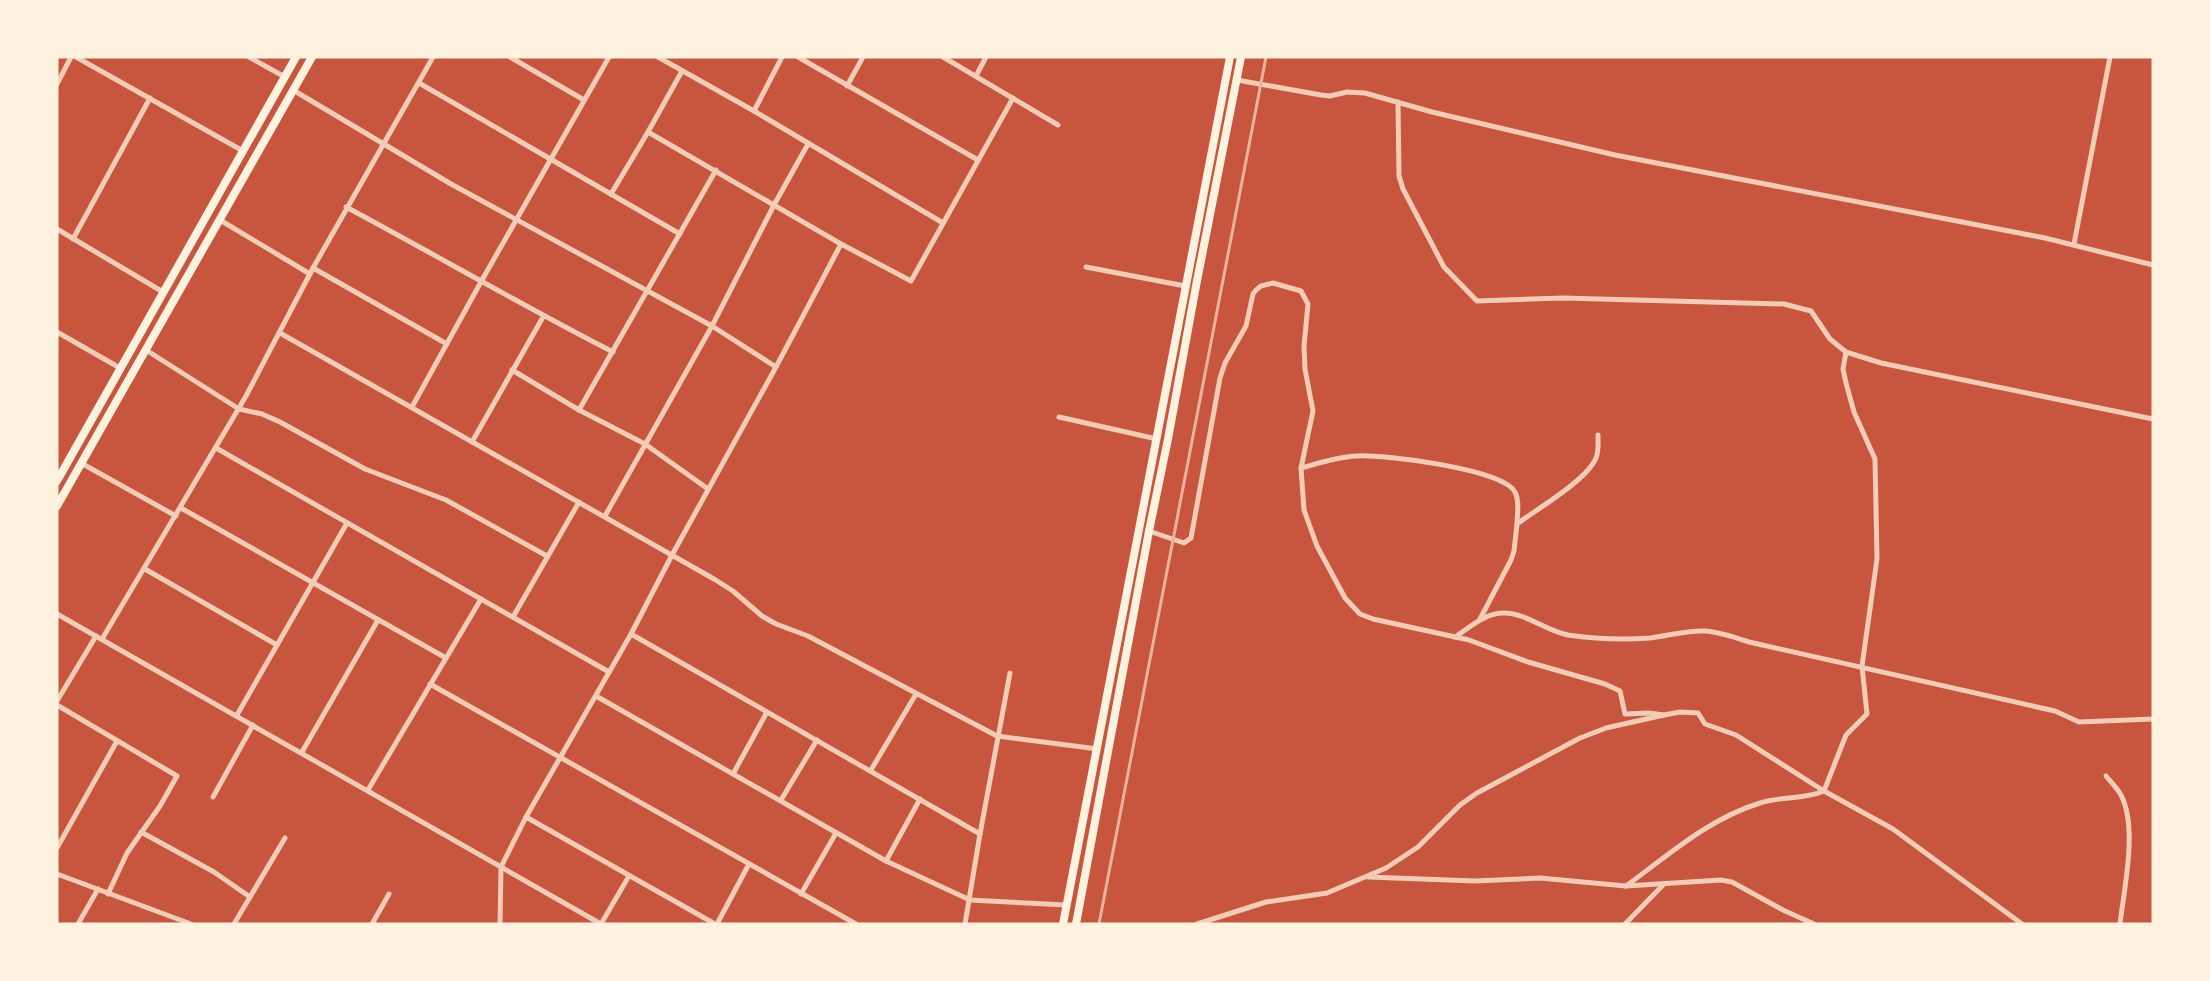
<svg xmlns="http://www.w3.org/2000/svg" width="2210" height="981" viewBox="0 0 2210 981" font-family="'Titillium Web',sans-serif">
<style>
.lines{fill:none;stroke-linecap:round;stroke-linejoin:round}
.minor{stroke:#f1ccb7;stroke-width:5}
.primary{stroke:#fff3e0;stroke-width:8}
.trunk{stroke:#fff3e0;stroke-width:8}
.rail{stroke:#e9b49f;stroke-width:3}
</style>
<rect width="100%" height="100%" fill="#c8553d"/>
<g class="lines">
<g class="minor">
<polyline points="76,57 243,151"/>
<polyline points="249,57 285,77"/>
<polyline points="510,57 584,100"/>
<polyline points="658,57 754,111 943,223"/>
<polyline points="798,57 978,160"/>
<polyline points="943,57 1058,125"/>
<polyline points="682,71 648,132 841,244 911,281 1013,98"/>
<polyline points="976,76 986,57"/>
<polyline points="1237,80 1321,95 1330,96 1347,92 1365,93 1432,112 1615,155 2045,238 2153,265"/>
<polyline points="419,83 680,234"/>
<polyline points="57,84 71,57"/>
<polyline points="847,86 863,57"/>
<polyline points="293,90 451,184 712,326 776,367"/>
<polyline points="1398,102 1399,176 1403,189 1444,267 1477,301 1563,298 1784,304 1811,311 1830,339 1841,348 1846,352 1881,363 2153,419"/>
<polyline points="754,111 782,57"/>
<polyline points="611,194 648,132"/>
<path d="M346,207c90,48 177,99 267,145"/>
<polyline points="220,220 310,274"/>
<polyline points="57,229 163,292"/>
<polyline points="73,239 150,98"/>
<polyline points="2074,244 2110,57"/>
<polyline points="1086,267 1185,286"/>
<polyline points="313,268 447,344"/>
<polyline points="57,332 120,368"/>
<polyline points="280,333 714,579 733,591 762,616 776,624 808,636 997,736 1098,749"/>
<polyline points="146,350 239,409 262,414 280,422 365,469 446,500 547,556"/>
<polyline points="512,370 579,410 645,444 708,489"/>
<polyline points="412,407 482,280 609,57"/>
<polyline points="579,410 716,170"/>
<polyline points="1059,417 1157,439"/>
<polyline points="472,442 543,317"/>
<polyline points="216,448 609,672"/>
<polyline points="81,463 176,516"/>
<path d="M1301,468c18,-5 36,-11 55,-12 26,-2 148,13 159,36 5,9 2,22 2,32"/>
<polyline points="181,508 446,658"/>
<polyline points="605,516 712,326 774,205 808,144"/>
<polyline points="1149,531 1184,543 1191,538 1220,378 1225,363 1246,326 1253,294 1256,290 1261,286 1273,283 1301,291 1308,304 1304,346 1305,369 1313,411 1301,468 1304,510 1317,546 1345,598 1360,614 1373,619 1469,640 1528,662 1605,684 1620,691 1625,714 1649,713 1664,715"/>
<polyline points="145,569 277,645"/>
<polyline points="57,614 601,924"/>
<polyline points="513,617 579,502"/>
<path d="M1480,619l31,-59 3,-9 3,-27c20,-15 70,-44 79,-66 3,-7 2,-16 2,-23"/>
<polyline points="631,634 980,834"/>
<path d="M1455,637c15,-10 30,-24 49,-24 22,0 42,18 64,22 27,4 55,5 82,3 18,-2 36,-8 55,-7 15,1 29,6 44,11l306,69 24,11 74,-3"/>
<polyline points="102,639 246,396 313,268 433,57"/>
<polyline points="430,684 856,924"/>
<polyline points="596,696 886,861 970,900 1066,905"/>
<polyline points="57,701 96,636"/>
<polyline points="57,705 177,776 160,806 127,853 108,894"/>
<polyline points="237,715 347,523"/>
<polyline points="302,752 378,620"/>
<polyline points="871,770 916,694"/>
<polyline points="733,774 767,712"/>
<path d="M2106,776c5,6 11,12 15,19 17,33 3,93 -1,129"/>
<polyline points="368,790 481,599"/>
<polyline points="213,797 253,725"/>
<polyline points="781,800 817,740"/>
<polyline points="526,817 715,924"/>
<polyline points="141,832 214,872 250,897"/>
<polyline points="57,848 117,741"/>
<polyline points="886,861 920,799"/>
<polyline points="57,874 191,924"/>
<polyline points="1368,877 1475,881 1540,878 1626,886 1721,880 1732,882 1783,910 1814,924"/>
<path d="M1626,886c41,-30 84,-68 134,-83 21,-7 43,-3 64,-12l22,-56 21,-21 -5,-48 15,-107 -2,-100 -21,-47 -8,-29 -3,-14 3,-17"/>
<polyline points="801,894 836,833"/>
<polyline points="78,924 98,889"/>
<polyline points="234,924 285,838"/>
<polyline points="372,924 389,894"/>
<polyline points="500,924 501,867 526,817 631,634 672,555 776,367 841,244"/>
<polyline points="601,924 629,876"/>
<polyline points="717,924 749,864"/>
<polyline points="965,924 980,834 1010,673"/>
<polyline points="1197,924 1266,902 1327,893 1386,868 1418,847 1460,805 1477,793 1580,738 1606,728 1664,715 1680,712 1698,713 1705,724 1736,735 1824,791 1893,829 2022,924"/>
<polyline points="1625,924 1664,884"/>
</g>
<g class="primary">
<polyline points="1063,924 1230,57"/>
<polyline points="1076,924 1149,531 1168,439 1196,286 1241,57"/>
</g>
<g class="trunk">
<polyline points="57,481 296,57"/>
<polyline points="57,506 312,57"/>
</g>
<polyline class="rail" points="1099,924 1266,57"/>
</g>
<rect width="2210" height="981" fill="none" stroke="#fff3e0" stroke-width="117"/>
</svg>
